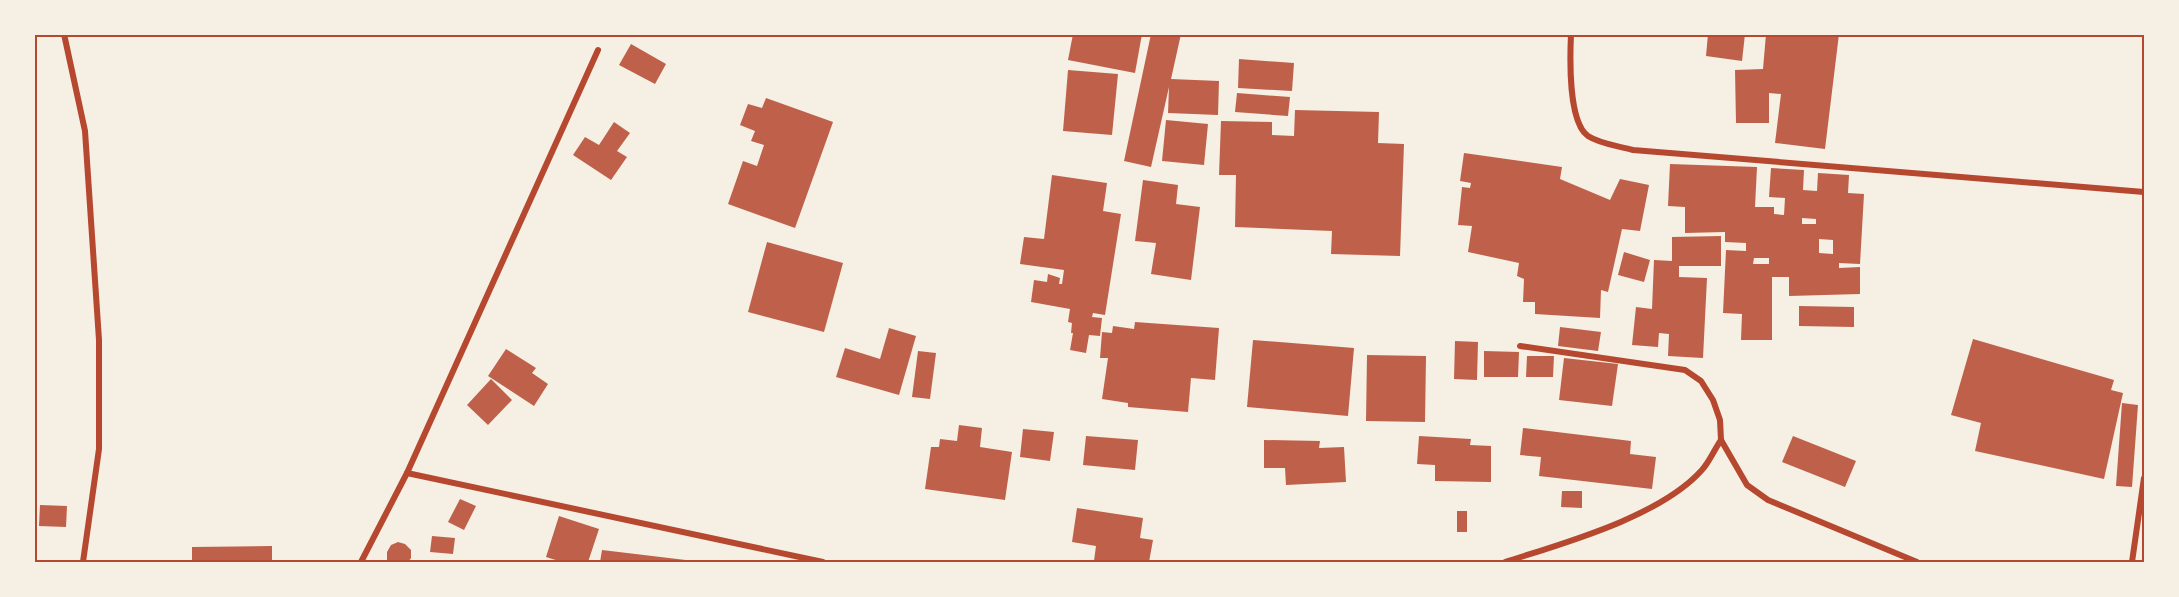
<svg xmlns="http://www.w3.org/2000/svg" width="2179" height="597" viewBox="0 0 2179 597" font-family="Rubik,sans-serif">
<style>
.building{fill:#bf614a;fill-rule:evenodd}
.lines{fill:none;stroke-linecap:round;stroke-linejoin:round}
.minor{stroke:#b5482f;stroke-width:6}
.neatline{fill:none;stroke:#b5482f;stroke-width:2}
</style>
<rect width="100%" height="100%" fill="#f6efe4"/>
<g class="building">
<polygon points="1073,34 1142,34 1135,73 1068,60"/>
<polygon points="1151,34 1181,34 1171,79 1219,81 1218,115 1168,113 1169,87 1151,167 1124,161"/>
<polygon points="1708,34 1745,34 1742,61 1706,56"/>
<polygon points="1766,34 1839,34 1825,149 1775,143 1781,94 1769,93 1769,123 1736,123 1735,70 1763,69"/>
<polygon points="631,44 666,64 655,84 619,65"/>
<polygon points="1239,59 1294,63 1292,91 1238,88"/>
<polygon points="1068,70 1118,74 1112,135 1063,131"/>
<polygon points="1237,93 1290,97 1288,116 1235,112"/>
<polygon points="766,98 833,122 795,228 728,204 743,161 757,166 764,145 751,141 755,131 740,125 748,104 762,108"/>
<polygon points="1295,110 1379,112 1378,143 1404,144 1400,256 1331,254 1332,231 1235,227 1236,175 1219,175 1221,121 1272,122 1272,135 1294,136"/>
<polygon points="1166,120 1208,124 1204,165 1162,161"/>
<polygon points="614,122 630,133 617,151 627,157 611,180 573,155 585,137 599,145"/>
<polygon points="1464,153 1562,167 1560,179 1610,200 1620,179 1649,185 1640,231 1622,229 1608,292 1601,290 1600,318 1535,314 1535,302 1523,302 1524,279 1517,276 1519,263 1468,252 1472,226 1458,225 1462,187 1470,188 1471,183 1460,181"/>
<path d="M1670,164l87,3 -2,40h19v7l10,1 1,-17 -16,-1 2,-29 33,2 -1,20 14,1 1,-18 31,2 -1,18 16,1 -4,70 -21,-1v5l21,-1v27l-71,2v-19h-17v63h-31l1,-26 -19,-1 3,-63 20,1v-8l-21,-1v-10l-40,1v-26l-17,-1zM1802,218l14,1v5h-14zM1819,239l14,1v14l-14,-1zM1754,258h15v6h-16z"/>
<polygon points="1052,175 1107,183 1103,211 1121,214 1105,315 1093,313 1092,317 1102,318 1100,336 1089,335 1086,353 1070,350 1073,333 1071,333 1072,323 1068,322 1070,309 1031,302 1034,280 1047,282 1048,274 1060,278 1059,284 1062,284 1064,270 1020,264 1024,237 1044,239"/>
<polygon points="1143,180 1178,185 1176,204 1200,207 1191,280 1151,274 1156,243 1135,241"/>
<polygon points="1721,236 1721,266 1679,266 1679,277 1707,278 1703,358 1668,356 1669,334 1659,333 1658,347 1632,345 1636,307 1652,309 1654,260 1672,261 1672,237"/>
<polygon points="767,242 843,263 824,332 748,312"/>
<polygon points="1624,252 1650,260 1644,282 1618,275"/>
<polygon points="1799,306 1854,307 1854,327 1799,326"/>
<polygon points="1135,322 1219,328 1215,380 1191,378 1188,412 1128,407 1128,403 1102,399 1108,358 1100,358 1102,332 1112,333 1113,326 1134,329"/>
<polygon points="1560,327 1601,332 1598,351 1558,346"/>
<polygon points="889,328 916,336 899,395 836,377 845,348 880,359"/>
<polygon points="1973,339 2114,380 2111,390 2123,393 2104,479 1975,451 1981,423 1951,415"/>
<polygon points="1253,340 1354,348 1348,416 1247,407"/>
<polygon points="1455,341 1478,342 1477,380 1454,379"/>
<polygon points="506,349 536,368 532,373 548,384 534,406 488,376"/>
<polygon points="918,351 936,353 930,399 912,397"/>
<polygon points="1484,351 1519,352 1518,377 1484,377"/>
<polygon points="1367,355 1426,356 1425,422 1366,421"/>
<polygon points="1527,356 1554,356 1553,377 1526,377"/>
<polygon points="1564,358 1618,364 1612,406 1559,400"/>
<polygon points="491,379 512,400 488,425 467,405"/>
<polygon points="2122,403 2138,405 2132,487 2116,486"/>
<polygon points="959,425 982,428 980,447 1012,452 1005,500 925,489 931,447 939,447 940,439 957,441"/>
<polygon points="1523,428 1631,441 1630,454 1656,457 1652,489 1539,476 1541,457 1520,455"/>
<polygon points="1023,429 1054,432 1050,461 1020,457"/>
<polygon points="1086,436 1138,440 1135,470 1083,465"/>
<polygon points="1419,436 1471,439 1470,445 1491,446 1491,482 1435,481 1435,465 1417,464"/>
<polygon points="1793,436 1856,461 1845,487 1782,462"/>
<polygon points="1264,440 1320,441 1319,448 1344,447 1346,482 1286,485 1285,468 1264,468"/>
<polygon points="1562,491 1582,491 1582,508 1561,507"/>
<polygon points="460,499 476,506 464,530 448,522"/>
<polygon points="40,505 67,506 66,527 39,526"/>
<polygon points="1077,508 1143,518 1140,538 1153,540 1149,562 1094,561 1096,546 1072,542"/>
<rect x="1457" y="511" width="10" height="21"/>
<polygon points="559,516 599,529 588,562 562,562 546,557"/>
<polygon points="432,536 455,538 453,554 430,552"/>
<polygon points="398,542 405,544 411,550 411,558 408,562 389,562 387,560 387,552 391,545"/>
<polygon points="272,546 272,562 192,562 192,547"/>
<polygon points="602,550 694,561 694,562 600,562"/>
</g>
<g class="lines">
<g class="minor">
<polyline points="64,34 85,131 99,340 99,449 83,562"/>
<path d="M1571,34c-1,22 -3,88 17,102 12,8 31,10 45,14l511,42"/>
<polyline points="1520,346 1685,370 1701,381 1713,400 1720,420 1721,440 1747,485 1768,500 1917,562"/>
<polyline points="407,473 823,562"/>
<polyline points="361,562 407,473 598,50"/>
<path d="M1505,562c59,-19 154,-45 196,-91 8,-8 13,-21 20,-31"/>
<polyline points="2132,562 2144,478"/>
</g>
</g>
<rect width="2179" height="597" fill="none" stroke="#f6efe4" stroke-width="72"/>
<rect x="36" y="36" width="2107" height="525" class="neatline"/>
</svg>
